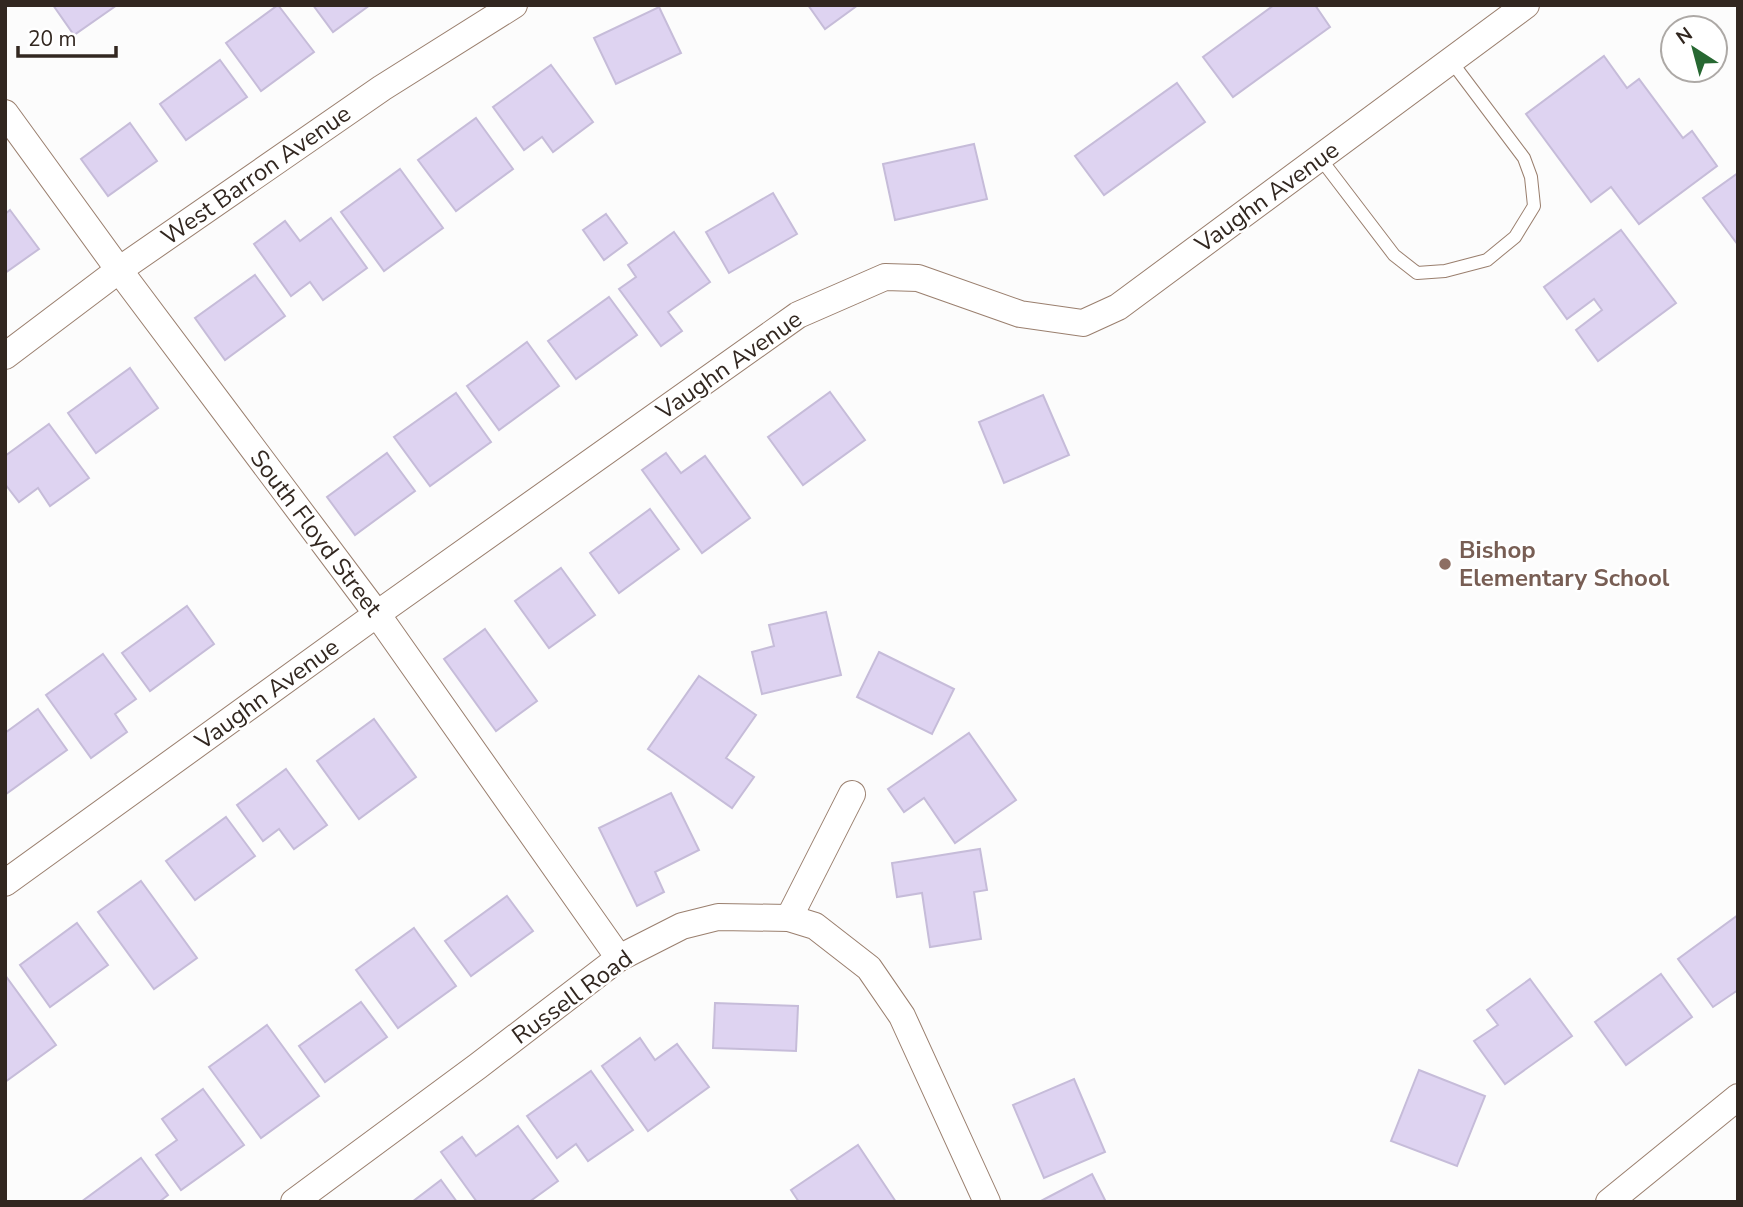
<svg xmlns="http://www.w3.org/2000/svg" width="1743" height="1207" viewBox="0 0 1743 1207" font-family="'Nunito Sans',sans-serif">
<style>
.building{fill:#ded3f1;stroke:#c6bcd9;stroke-width:2}
.lines{fill:none;stroke-linecap:round;stroke-linejoin:round}
.service-casing{stroke:#9a7f6e;stroke-width:14}
.minor-casing{stroke:#9a7f6e;stroke-width:28}
.service{stroke:#fff;stroke-width:12}
.minor{stroke:#fff;stroke-width:26}
.education-dot{fill:#8d6e63;stroke:#fff;stroke-width:2.5}
.labels{text-anchor:middle;stroke-width:5;stroke-linejoin:round;paint-order:stroke}
.street-label{font-size:24px;fill:#322720;stroke:#fff}
.education-label{font-size:24px;font-weight:bold;fill:#785e54;stroke:#fff;text-anchor:start}
</style>
<rect width="100%" height="100%" fill="#fcfcfc"/>
<g class="building">
<polygon points="53,5 117,5 74,35"/>
<polygon points="278,5 314,52 261,91 226,43"/>
<polygon points="313,5 370,5 333,32"/>
<polygon points="808,5 858,5 825,29"/>
<polygon points="1274,5 1315,5 1330,27 1233,97 1203,57"/>
<polygon points="659,7 681,53 616,84 594,38"/>
<polygon points="1604,56 1627,88 1639,79 1683,138 1692,131 1717,166 1639,224 1611,187 1591,202 1526,114"/>
<polygon points="220,60 247,97 186,140 160,104"/>
<polygon points="551,65 593,122 553,152 542,137 524,150 493,107"/>
<polygon points="1177,83 1205,122 1104,195 1075,156"/>
<polygon points="476,118 513,169 456,211 418,160"/>
<polygon points="130,123 157,161 108,196 81,159"/>
<polygon points="974,144 987,199 895,220 883,164"/>
<polygon points="400,169 443,228 384,271 341,212"/>
<polygon points="1738,173 1738,245 1703,198"/>
<polygon points="773,193 797,234 729,273 706,232"/>
<polygon points="10,210 39,249 5,273 5,214"/>
<polygon points="606,214 627,243 604,260 583,230"/>
<polygon points="331,218 367,268 323,300 310,282 291,296 254,244 285,221 300,241"/>
<polygon points="1621,230 1676,303 1598,361 1576,330 1602,310 1594,299 1567,319 1544,287"/>
<polygon points="674,232 710,282 668,312 682,331 661,346 619,289 636,277 628,265"/>
<polygon points="255,275 285,316 225,360 195,318"/>
<polygon points="609,297 637,335 576,379 548,341"/>
<polygon points="527,342 559,386 499,430 467,386"/>
<polygon points="130,368 158,408 96,453 68,413"/>
<polygon points="830,392 865,440 803,485 768,437"/>
<polygon points="456,393 491,442 430,486 394,437"/>
<polygon points="1043,395 1069,455 1004,483 979,422"/>
<polygon points="49,424 89,478 50,506 38,488 19,502 5,484 5,456"/>
<polygon points="387,453 415,491 355,535 327,497"/>
<polygon points="666,453 681,473 705,456 750,518 702,553 642,470"/>
<polygon points="650,509 679,549 619,593 590,553"/>
<polygon points="561,568 595,615 549,648 515,601"/>
<polygon points="187,606 214,644 150,691 122,653"/>
<polygon points="826,612 841,675 762,694 752,652 774,646 769,625"/>
<polygon points="485,629 537,701 496,731 444,659"/>
<polygon points="879,652 954,689 932,734 857,697"/>
<polygon points="103,654 136,699 115,714 127,732 91,758 46,695"/>
<polygon points="699,676 756,715 726,758 754,777 732,808 648,749"/>
<polygon points="38,709 67,750 6,794 5,733"/>
<polygon points="374,719 416,777 359,819 317,761"/>
<polygon points="969,733 1016,800 955,843 924,798 904,812 888,789"/>
<polygon points="286,769 327,825 294,849 279,829 263,841 237,805"/>
<polygon points="671,793 699,850 655,872 664,892 637,906 599,828"/>
<polygon points="226,817 255,856 195,900 166,861"/>
<polygon points="980,849 987,890 974,892 981,939 930,947 922,893 897,897 892,863"/>
<polygon points="141,881 197,958 154,989 98,912"/>
<polygon points="507,896 533,931 471,976 445,941"/>
<polygon points="1738,915 1738,990 1713,1007 1678,959"/>
<polygon points="77,923 108,965 50,1007 20,965"/>
<polygon points="414,928 456,986 398,1028 356,970"/>
<polygon points="1661,974 1692,1017 1626,1065 1595,1022"/>
<polygon points="5,975 56,1045 5,1082"/>
<polygon points="1530,979 1572,1036 1505,1084 1474,1041 1498,1025 1487,1010"/>
<polygon points="361,1002 387,1037 325,1082 299,1046"/>
<polygon points="715,1003 798,1006 796,1051 713,1048"/>
<polygon points="267,1025 319,1096 261,1138 209,1067"/>
<polygon points="640,1038 655,1060 677,1044 709,1087 648,1131 602,1066"/>
<polygon points="1419,1070 1485,1096 1457,1166 1391,1141"/>
<polygon points="591,1071 633,1130 588,1161 576,1144 557,1158 527,1116"/>
<polygon points="1074,1079 1105,1152 1044,1178 1013,1105"/>
<polygon points="203,1089 244,1145 181,1190 156,1155 177,1140 162,1119"/>
<polygon points="518,1126 558,1181 529,1202 477,1202 441,1152 462,1137 476,1156"/>
<polygon points="858,1145 896,1202 799,1202 791,1190"/>
<polygon points="141,1158 168,1195 159,1202 81,1202"/>
<polygon points="1092,1174 1106,1202 1039,1202"/>
<polygon points="441,1180 457,1202 412,1202"/>
</g>
<g class="lines">
<g class="service-casing">
<polyline id="service" points="1320,158 1394,255 1417,273 1445,271 1487,260 1515,237 1534,206 1531,177 1524,158 1451,61"/>
</g>
<g class="minor-casing">
<g id="minor">
<polyline points="5,113 119,270 377,614 619,958"/>
<polyline points="5,356 119,270 382,88 514,5"/>
<polyline points="5,883 377,614 798,315 885,277 918,278 1020,314 1083,323 1118,307 1526,5"/>
<polyline points="789,918 852,794"/>
<polyline points="294,1202 478,1066 619,958 682,926 718,917 789,918 815,926 869,968 902,1016 987,1202"/>
<polyline points="1609,1202 1738,1097"/>
</g>
</g>
<use href="#service" class="service"/>
<use href="#minor" class="minor"/>
</g>
<circle class="education-dot" cx="1445" cy="564" r="7"/>
<g class="labels">
<g class="street-label">
<text transform="translate(256 175) rotate(-35)" y="8">West Barron Avenue</text>
<text transform="translate(1267 197) rotate(-36)" y="8">Vaughn Avenue</text>
<text transform="translate(729 365) rotate(-35)" y="8">Vaughn Avenue</text>
<text transform="translate(316 533) rotate(53)" y="8">South Floyd Street</text>
<text transform="translate(267 694) rotate(-36)" y="8">Vaughn Avenue</text>
<text transform="translate(572 997) rotate(-36)" y="8">Russell Road</text>
</g>
<g class="education-label">
<text x="1459" y="558">Bishop<tspan x="1459" dy="28">Elementary School</tspan></text>
</g>
</g>
<rect width="1743" height="1207" fill="none" stroke="#322720" stroke-width="14"/>
<g transform="translate(1694 49) rotate(324)"><circle r="33" fill="#ffffff" stroke="#ada9a6" stroke-width="2"/>
<path d="M0-5L12 26L0 18L-12 26Z" fill="#276832"/>
<text y="-10" font-size="19" font-weight="bold" text-anchor="middle" fill="#322720">N</text>
</g>
<path d="M18 46v10h98v-10" fill="none" stroke="#322720" stroke-width="3.5"/>
<text x="28" y="46" font-size="21" fill="#322720" stroke="#ffffff" stroke-width="5" paint-order="stroke">20 m</text>
</svg>
